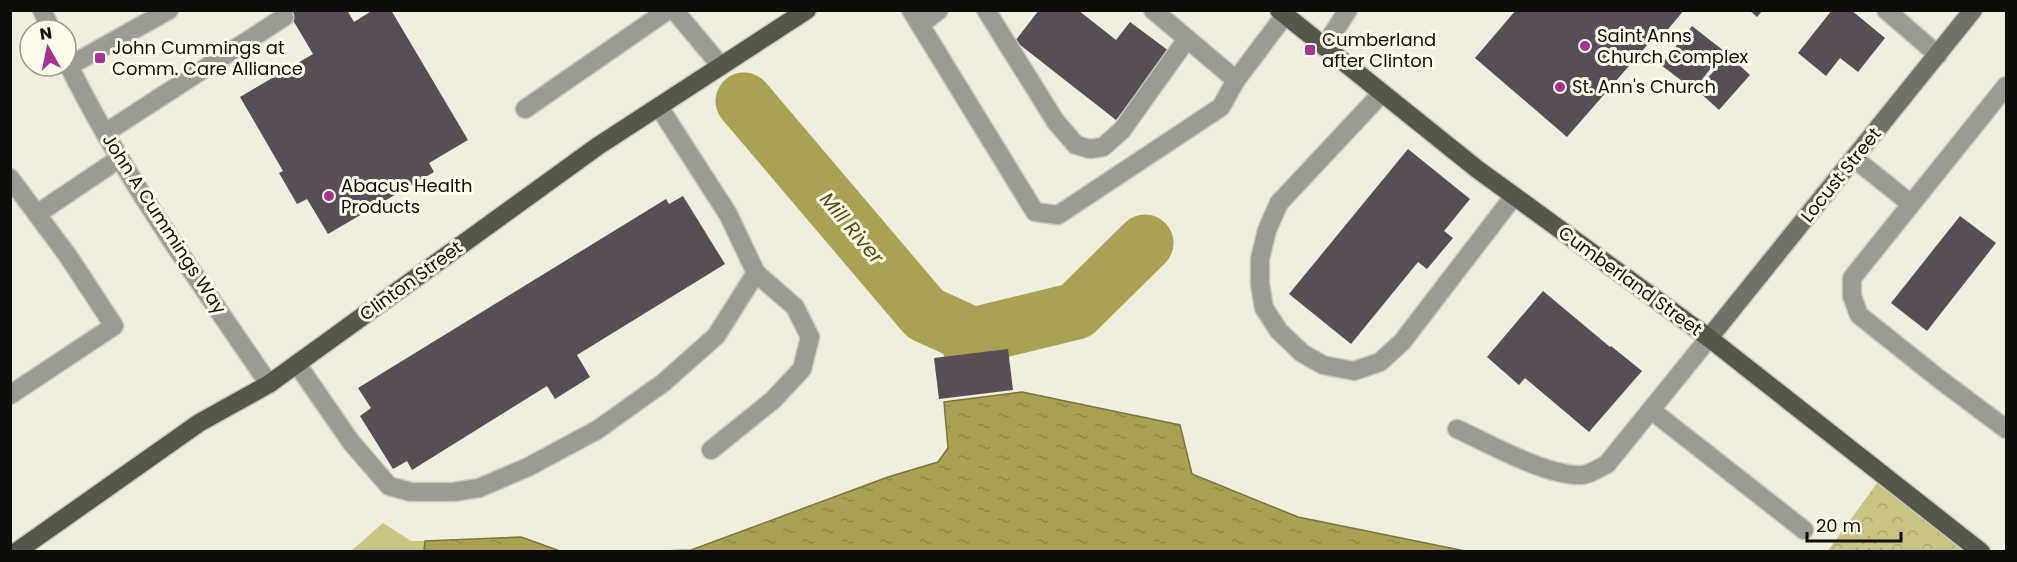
<svg xmlns="http://www.w3.org/2000/svg" width="2017" height="562" viewBox="0 0 2017 562" font-family="Poppins,sans-serif">
<style>
.grass{fill:#cac382}
.forest{fill:url(#forest-crowns)}
.park{fill:url(#park-dots)}
.water{fill:url(#water-ripples);stroke:#7c753c;stroke-width:1.5}
.lines{fill:none;stroke-linecap:round;stroke-linejoin:round}
.river{stroke:#aba153;stroke-width:57}
.building{fill:#594d56}
.lane-casing{stroke:#cccabc;stroke-width:21}
.street-casing{stroke:#cccabc;stroke-width:21}
.secondary-casing{stroke:#cccabc;stroke-width:21}
.primary-casing{stroke:#cccabc;stroke-width:21}
.lane{stroke:#9b9a93;stroke-width:18}
.street{stroke:#9b9a93;stroke-width:18}
.secondary{stroke:#737268;stroke-width:18}
.primary{stroke:#57564b;stroke-width:18}
.poi-dot{fill:#a63591;stroke:#fdfceb;stroke-width:2}
.labels{text-anchor:middle;stroke-width:6;stroke-linejoin:round;paint-order:stroke}
.poi-label{font-size:18px;fill:#0e0d08;stroke:#fdfceb;text-anchor:start}
.street-label{font-size:18px;fill:#0e0d08;stroke:#fdfceb}
.water-label{font-size:20px;font-style:italic;fill:#524b0d;stroke:#fdfceb}
</style>
<defs>
<pattern id="forest-crowns" width="20" height="18" patternUnits="userSpaceOnUse" patternTransform="scale(1.5)"><rect width="20" height="18" fill="#cac382"/><path d="M2 6a3 3 0 1 1 6 0M12 15a3 3 0 1 1 6 0" fill="none" stroke="#aca66f"/></pattern>
<pattern id="park-dots" width="8" height="8" patternUnits="userSpaceOnUse" patternTransform="scale(1.5)"><rect width="8" height="8" fill="#cac382"/><path d="M2 2h.1M6 6h.1" fill="none" stroke="#aca66f" stroke-width="1.8" stroke-linecap="round"/></pattern>
<pattern id="water-ripples" width="26" height="14" patternUnits="userSpaceOnUse" patternTransform="scale(1.5)"><rect width="26" height="14" fill="#aba153"/><path d="M2 4q2-2 4 0t4 0M15 11q2-2 4 0t4 0" fill="none" stroke="#928947"/></pattern>
</defs>
<rect width="100%" height="100%" fill="#f0eede"/>
<polygon class="grass" points="383,523 411,541 425,541 424,551 351,551"/>
<polygon class="forest" points="1880,479 1971,552 1827,552"/>
<polygon class="park" points="1865,528 1895,551 1854,551"/>
<g class="water">
<polygon points="1022,392 1180,425 1192,474 1298,517 1465,551 661,551 691,550 888,477 938,462 948,448 944,402"/>
<polygon points="521,537 560,551 424,551 425,541"/>
</g>
<g class="lines">
<g class="river">
<polyline points="744,101 925,314 973,336"/>
<polyline points="972,353 973,336 1076,311 1145,243"/>
</g>
</g>
<g class="building">
<polygon points="287,10 347,10 354,22 373,10 391,10 468,140 429,163 434,172 328,234 307,199 297,204 279,173 283,171 240,97 313,54"/>
<polygon points="1039,10 1078,10 1116,40 1130,22 1169,51 1116,120 1015,41"/>
<polygon points="1516,10 1684,10 1660,39 1656,35 1567,137 1475,58"/>
<polygon points="1749,10 1763,10 1757,17"/>
<polygon points="1832,10 1851,10 1885,38 1858,72 1840,58 1826,76 1798,53"/>
<polygon points="1692,26 1724,51 1694,90 1661,65"/>
<polygon points="1728,55 1750,75 1719,110 1697,90"/>
<polygon points="1408,149 1470,199 1444,231 1453,238 1427,269 1418,262 1351,344 1289,294"/>
<polygon points="683,196 725,264 577,355 590,377 555,399 547,386 412,470 407,461 393,469 360,416 371,408 358,388 666,199 669,204"/>
<polygon points="1960,216 1996,243 1927,331 1891,303"/>
<polygon points="1543,291 1610,347 1611,346 1642,371 1589,432 1525,378 1519,385 1487,357"/>
<polygon points="1008,349 1013,390 939,399 934,358"/>
</g>
<g class="lines">
<g class="lane-casing">
<g id="lane">
<polyline points="674,10 721,66"/>
<polyline points="911,10 1035,212 1058,215 1221,107 1236,80 1285,15"/>
<polyline points="986,10 1056,122 1076,145 1090,149 1103,147 1122,130 1187,39"/>
<polyline points="1153,10 1236,80"/>
<polyline points="920,25 939,10"/>
<polyline points="1324,47 1348,10"/>
<polyline points="69,66 169,10"/>
<polyline points="2006,86 1852,278 1852,296 1859,315 1938,378 2006,429"/>
<polyline points="1382,93 1279,203 1267,230 1260,259 1260,284 1264,308 1279,331 1302,353 1323,365 1354,371 1380,362 1402,342 1514,196"/>
<polyline points="525,109 668,10"/>
<polyline points="105,133 284,17"/>
<polyline points="1855,159 1911,204"/>
<polyline points="10,178 68,256 114,326 10,395"/>
<polyline points="37,214 120,158"/>
<polyline points="297,364 351,442 389,486 411,492 453,492 479,488 528,467 597,430 663,383 716,336 756,273 728,214 659,107"/>
<polyline points="1651,410 1804,530"/>
<path d="M1457,429c33,15 89,47 124,46 8,0 18,-7 26,-11l102,-126"/>
<polyline points="711,450 773,400 802,369 810,337 795,307 756,273"/>
</g>
</g>
<g class="street-casing">
<g id="street">
<polyline points="42,10 51,30"/>
<polyline points="1886,10 1938,55"/>
<path d="M66,60c56,114 131,219 203,324"/>
</g>
</g>
<g class="secondary-casing">
<polyline id="secondary" points="1709,338 1973,10"/>
</g>
<g class="primary-casing">
<g id="primary">
<polyline points="1279,10 1477,169 1709,338 1981,552"/>
<polyline points="16,552 199,423 269,384 598,146 807,10"/>
</g>
</g>
<use href="#lane" class="lane"/>
<use href="#street" class="street"/>
<use href="#secondary" class="secondary"/>
<use href="#primary" class="primary"/>
</g>
<g class="poi-dot">
<circle cx="1585" cy="46" r="6"/>
<rect x="1304" y="44" width="12" height="12" rx="3"/>
<rect x="94" y="52" width="12" height="12" rx="3"/>
<circle cx="1560" cy="87" r="6"/>
<circle cx="329" cy="196" r="6"/>
</g>
<g class="labels">
<g class="poi-label">
<text x="1597" y="42">Saint Anns<tspan x="1597" dy="21">Church Complex</tspan></text>
<text x="1322" y="46">Cumberland<tspan x="1322" dy="21">after Clinton</tspan></text>
<text x="112" y="54">John Cummings at<tspan x="112" dy="21">Comm. Care Alliance</tspan></text>
<text x="1572" y="93">St. Ann's Church</text>
<text x="341" y="192">Abacus Health<tspan x="341" dy="21">Products</tspan></text>
</g>
<g class="street-label">
<text transform="translate(1841 175) rotate(-51)" y="6">Locust Street</text>
<text transform="translate(164 224) rotate(57)" y="6">John A Cummings Way</text>
<text transform="translate(411 281) rotate(-36)" y="6">Clinton Street</text>
<text transform="translate(1630 281) rotate(36)" y="6">Cumberland Street</text>
</g>
<g class="water-label">
<text transform="translate(852 228) rotate(50)" y="7">Mill River</text>
</g>
</g>
<rect width="2017" height="562" fill="none" stroke="#0e0d08" stroke-width="24"/>
<g transform="translate(48 48) rotate(351)"><circle r="28" fill="#fdfceb" stroke="#9d9c90" stroke-width="1.5"/>
<path d="M0-4.5L10 22L0 15L-10 22Z" fill="#a63591"/>
<text y="-9" font-size="16" font-weight="bold" text-anchor="middle" fill="#0e0d08">N</text>
</g>
<path d="M1807 532v9h94v-9" fill="none" stroke="#0e0d08" stroke-width="3"/>
<text x="1816" y="532" font-size="18" fill="#0e0d08" stroke="#fdfceb" stroke-width="4.5" paint-order="stroke">20 m</text>
</svg>
